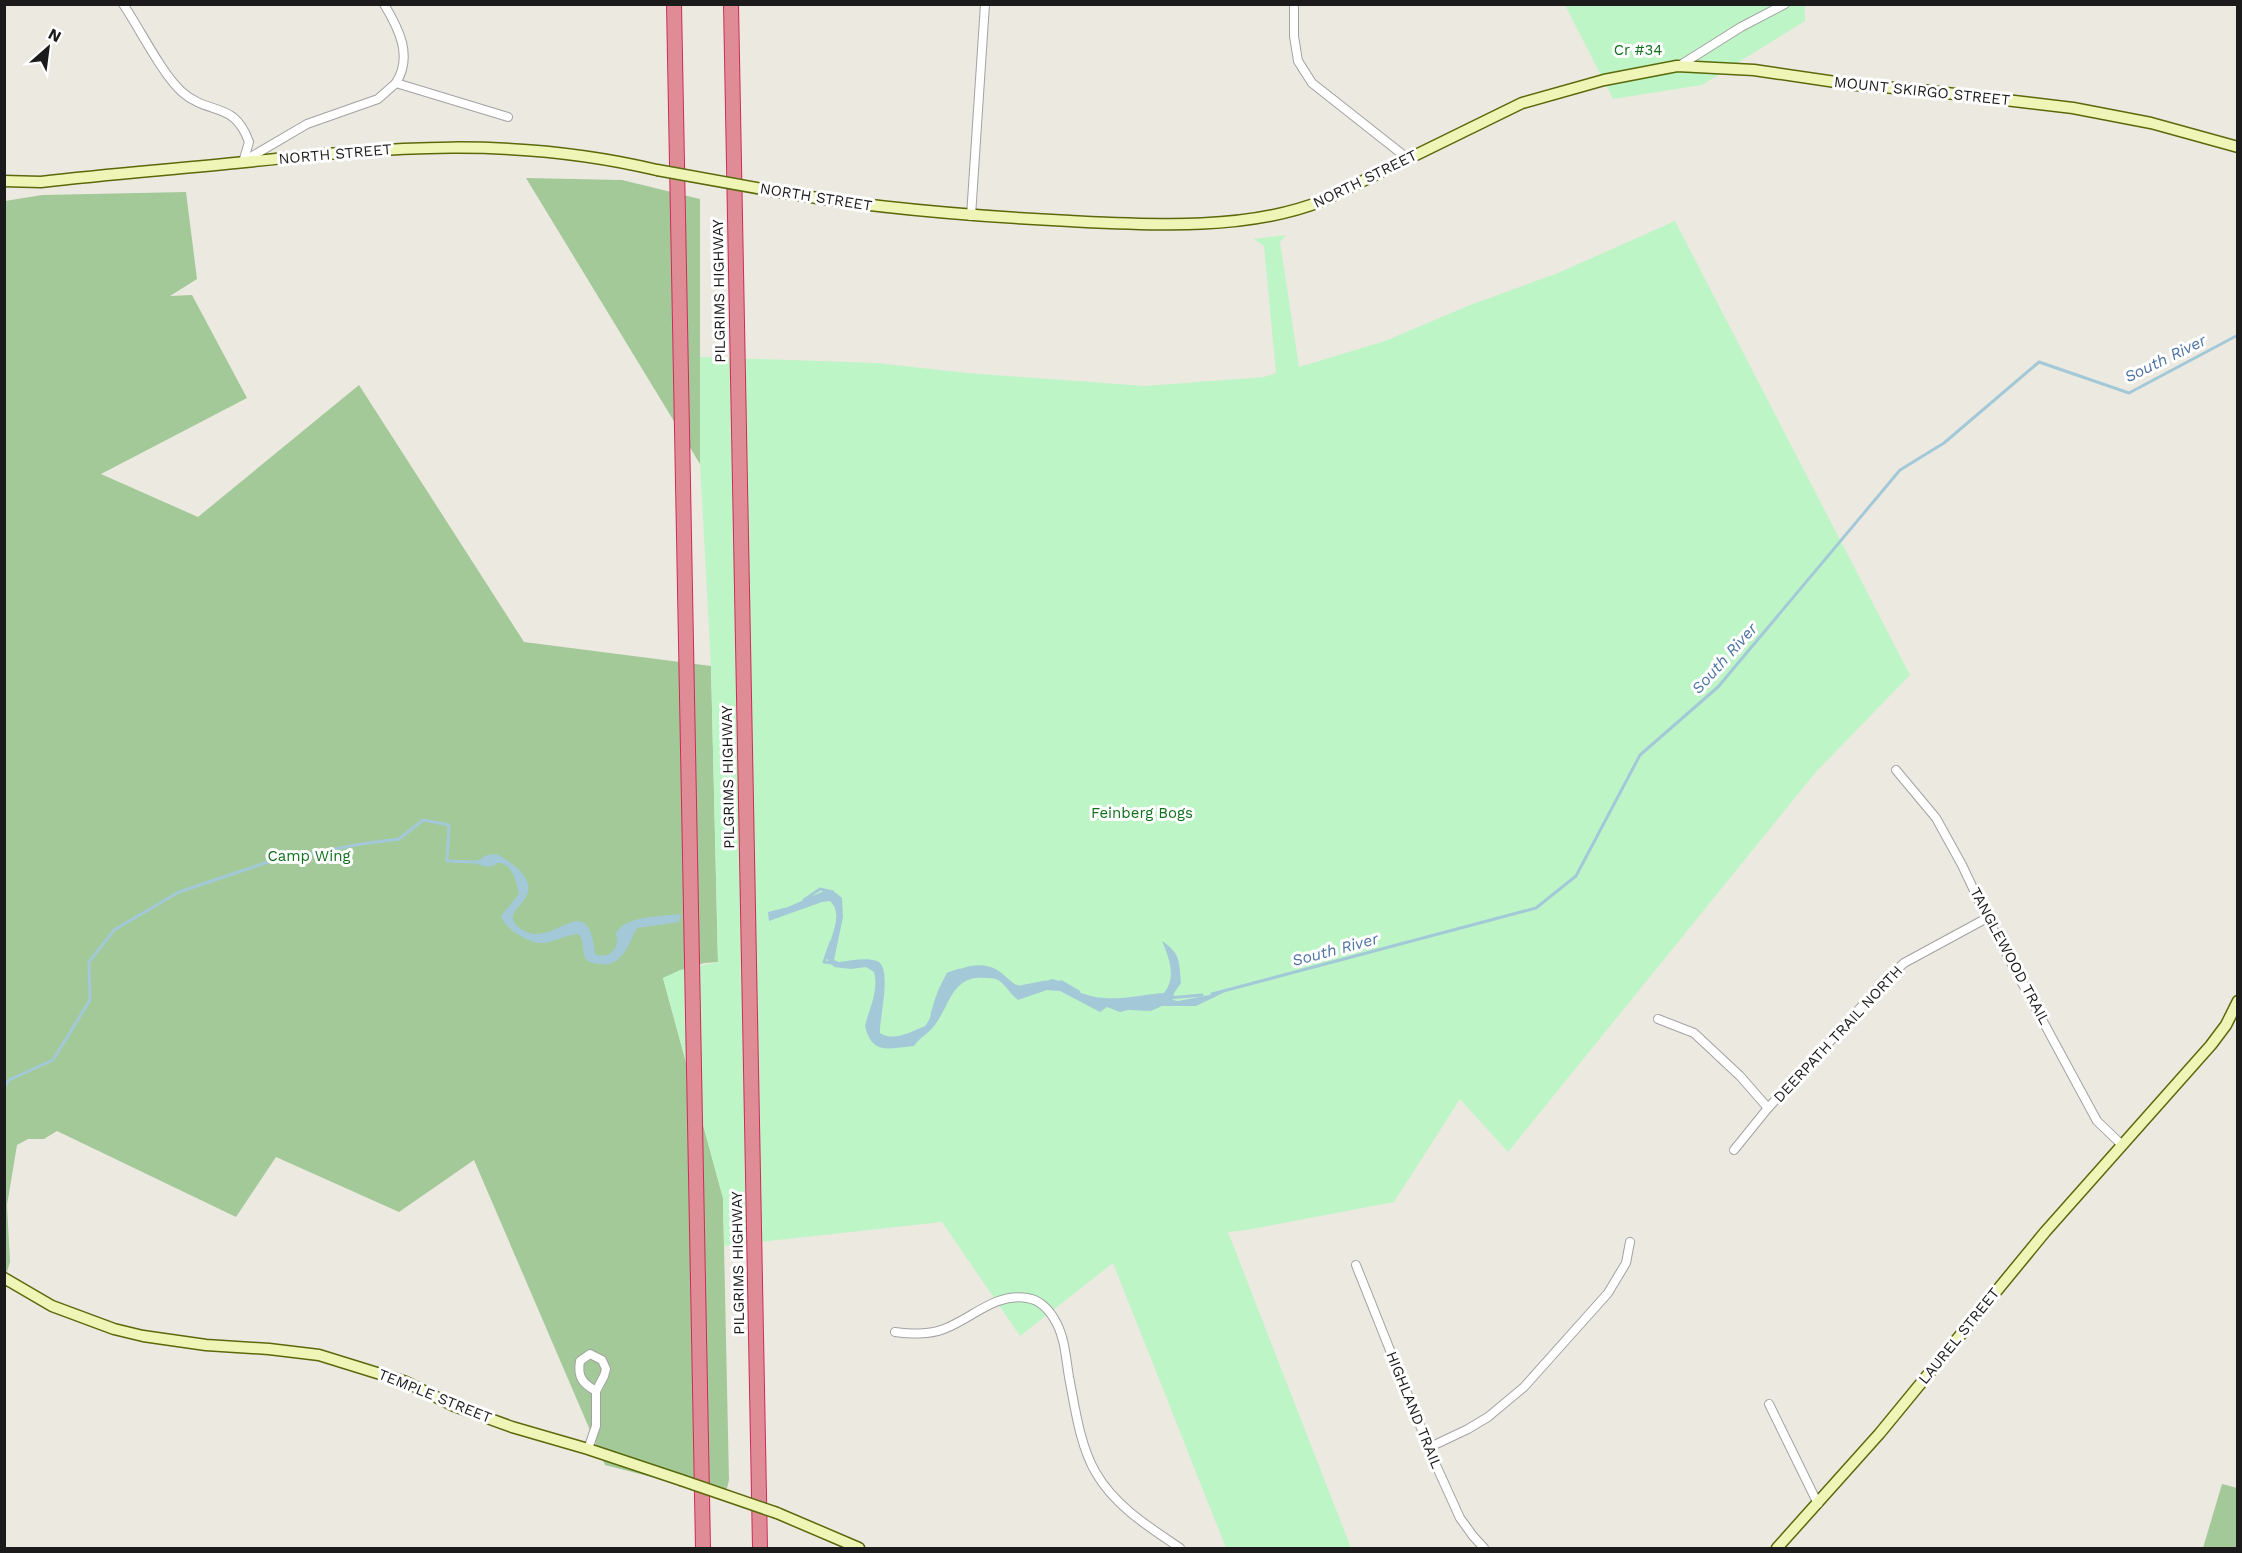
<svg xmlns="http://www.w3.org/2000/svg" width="2242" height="1553" viewBox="0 0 2242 1553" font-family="'Work Sans',sans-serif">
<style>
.forest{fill:#a3c998}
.park{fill:#bef5c6}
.water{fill:#a3c9d8}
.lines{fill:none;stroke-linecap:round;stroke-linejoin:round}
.stream{stroke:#a3c9d8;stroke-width:3}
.street-casing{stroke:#a2a2a2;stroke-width:10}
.secondary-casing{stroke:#5a690a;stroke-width:13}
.highway-casing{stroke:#cb2d5a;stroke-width:16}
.street{stroke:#fff;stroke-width:8}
.secondary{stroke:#eef5b6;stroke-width:10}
.highway{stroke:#e08c97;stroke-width:14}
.secondary-bridge-casing{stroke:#5a690a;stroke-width:13;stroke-linecap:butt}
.secondary-bridge{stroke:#eef5b6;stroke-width:10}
.labels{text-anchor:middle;stroke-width:6;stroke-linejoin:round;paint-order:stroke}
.park-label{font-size:15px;fill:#11711e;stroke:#fff}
.street-label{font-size:15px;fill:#1b1b1b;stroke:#fff}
.water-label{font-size:16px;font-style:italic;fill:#4e74a4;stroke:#fff}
</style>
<rect width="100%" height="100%" fill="#ece9e1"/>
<g class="forest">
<polygon points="526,178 622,180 700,199 700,464"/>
<polygon points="186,192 197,279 170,296 192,295 247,398 101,474 198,517 359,385 524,642 711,666 718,962 704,963 663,978 723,1198 729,1480 725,1496 605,1465 474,1160 399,1212 276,1157 236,1217 57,1131 44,1139 28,1139 17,1145 7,1205 10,1262 5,1278 5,201 42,195"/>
<polygon points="2222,1484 2237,1488 2237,1548 2203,1548"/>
</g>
<g class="park">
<polygon points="1565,5 1805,5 1805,21 1702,85 1613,99"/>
<polygon points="1675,221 1910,675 1815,773 1508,1152 1460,1099 1394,1202 1247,1230 1228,1232 1351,1548 1226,1548 1113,1263 1020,1336 942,1222 724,1246 723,1198 663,978 680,970 718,962 711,666 700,464 700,357 877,363 967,373 1145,386 1264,377 1276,373 1264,246 1254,239 1286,235 1280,242 1299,367 1385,341 1470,305 1558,273"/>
</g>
<g class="water">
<path d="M497,854c12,7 38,23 30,41 -6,13 -25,20 -6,34 32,23 67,-45 74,25 12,5 22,-2 22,-15 0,-5 -3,-4 1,-9 11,-14 46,-14 63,-16l-2,8 -42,6c-8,15 -15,40 -37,36 -3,0 -10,-1 -13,-4 -6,-5 -2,-19 -8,-26 -26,2 -31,18 -58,2 -9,-5 -16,-10 -20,-20l18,-22c-2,-10 -7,-32 -21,-31 -2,0 -3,2 -5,3 -6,2 -12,-1 -19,-3l13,-8z"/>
<path d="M824,891l12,2 6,5 1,19 -9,43 5,2c11,-1 27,-5 38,-1 16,6 2,58 3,72 14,9 30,-1 45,-7 10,-12 8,-30 17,-43 11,-16 39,-23 55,-13 9,5 14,14 23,16 12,3 21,-3 32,-7 11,2 19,10 29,14 29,11 54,2 83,0 13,-16 5,-35 -2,-52 19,13 17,20 19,42l-7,10 -1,7 5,1 47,-9 -29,14h-34l-11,5 -23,-1 -8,2 -13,-5 -7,5 -40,-21 -13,-1 -29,10c-8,-6 -12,-15 -20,-20 -4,-2 -10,-2 -14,-2 -32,-3 -34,28 -50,48 -6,8 -14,11 -20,20 -24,2 -42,10 -49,-20 4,-18 14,-34 9,-54l-8,-5 -15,2 -17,-2 -7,-8c-1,-17 19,-43 3,-58l-8,1 -53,19 -1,-9 20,-5z"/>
</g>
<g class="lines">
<g class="stream">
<polyline points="804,900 820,889 833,892 833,895"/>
<polyline points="831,942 824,962 832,963"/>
<polyline points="1059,982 1062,982 1079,992"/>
<polyline points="943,984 948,974 960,970"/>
<polyline points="1020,987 1046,982"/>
<polyline points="1212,994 1536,908 1576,876 1640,755 1718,687 1900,470 1944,443 2039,362 2129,393 2238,335"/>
<polyline points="1168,998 1202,995"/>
<polyline points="932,1014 937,998"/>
<polyline points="4,1088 9,1080 53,1060 90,1000 89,962 114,930 179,892 268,862 361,844 399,839 423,820 449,825 447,861 478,862"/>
</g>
<g class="street-casing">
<g id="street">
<path d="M123,4c17,25 39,70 59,88 27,24 52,8 67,50l-6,20"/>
<path d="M384,4c15,25 29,52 12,79"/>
<polyline points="1294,4 1294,36 1298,61 1312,83 1407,158"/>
<polyline points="1679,66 1741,27 1785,4"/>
<polyline points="244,161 307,124 378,99 396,83 508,117"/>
<polyline points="971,216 985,4"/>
<polyline points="1896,770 1936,818 1962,865 1987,918 2097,1121 2121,1144"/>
<polyline points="1658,1019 1694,1033 1740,1076 1768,1108"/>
<polyline points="1734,1150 1768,1108 1847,1023 1882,983 1904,963 1987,918"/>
<polyline points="1356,1265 1435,1463 1460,1518 1473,1536 1484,1548"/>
<path d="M895,1332c17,2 33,3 49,-3 29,-11 50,-36 83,-31 14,2 24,14 30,26 8,16 9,35 12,53 6,31 11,69 27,96 19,33 53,54 84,75"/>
<polyline points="1769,1404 1818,1504"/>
<polyline points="1428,1448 1468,1429 1488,1417 1524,1387 1608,1293 1626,1263 1630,1242"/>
<path d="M588,1449l8,-23v-35l8,-15 2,-7 -4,-9 -12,-6 -10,7c-3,16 3,23 16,30"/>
</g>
</g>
<g class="secondary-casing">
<g id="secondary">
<path d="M4,181l37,1c68,-8 137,-13 204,-20 144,-15 270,-26 412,8"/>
<path d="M768,190c100,18 201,26 302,31 80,4 176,10 252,-20l200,-98 82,-23 73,-14 77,4 102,15 65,5 152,18 78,15 87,24"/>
<polyline points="4,1278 52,1306 114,1329 143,1336 206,1345 269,1349 319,1355 406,1382 454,1406 512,1427 588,1449 681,1480"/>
<polyline points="777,1513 859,1548"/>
<polyline points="1777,1548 1880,1433 2045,1232 2211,1045 2226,1025 2238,1001"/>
</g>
</g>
<g class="highway-casing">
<g id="highway">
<polyline points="674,4 703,1548"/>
<polyline points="731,4 760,1548"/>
</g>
</g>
<use href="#street" class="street"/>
<use href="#secondary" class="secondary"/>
<use href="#highway" class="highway"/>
<g class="secondary-bridge-casing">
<g id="secondary-bridge">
<polyline points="657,170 768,190"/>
<polyline points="681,1480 777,1513"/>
</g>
</g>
<use href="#secondary-bridge" class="secondary-bridge"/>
</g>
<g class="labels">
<g class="park-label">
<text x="1638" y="55">Cr #34</text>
<text x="1142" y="818">Feinberg Bogs</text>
<text x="309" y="861">Camp Wing</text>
</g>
<g class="street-label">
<text transform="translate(1922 91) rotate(6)" y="5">MOUNT SKIRGO STREET</text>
<text transform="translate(335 154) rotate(-5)" y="5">NORTH STREET</text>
<text transform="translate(1365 179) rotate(-26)" y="5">NORTH STREET</text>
<text transform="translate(816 197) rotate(9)" y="5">NORTH STREET</text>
<text transform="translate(719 291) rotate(-91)" y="5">PILGRIMS HIGHWAY</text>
<text transform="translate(728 777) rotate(-91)" y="5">PILGRIMS HIGHWAY</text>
<text transform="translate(2010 956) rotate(62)" y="5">TANGLEWOOD TRAIL</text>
<text transform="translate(1838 1034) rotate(-47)" y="5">DEERPATH TRAIL NORTH</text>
<text transform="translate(738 1263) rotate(-91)" y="5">PILGRIMS HIGHWAY</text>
<text transform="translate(1959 1336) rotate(-51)" y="5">LAUREL STREET</text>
<text transform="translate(435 1396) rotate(22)" y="5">TEMPLE STREET</text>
<text transform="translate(1414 1410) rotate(68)" y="5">HIGHLAND TRAIL</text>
</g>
<g class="water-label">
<text transform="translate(2165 358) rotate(-26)" y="6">South River</text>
<text transform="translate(1724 658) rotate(-48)" y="6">South River</text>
<text transform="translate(1335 949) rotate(-15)" y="6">South River</text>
</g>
</g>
<rect width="2242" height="1553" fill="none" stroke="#1b1b1b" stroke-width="12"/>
<g transform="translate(48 48) rotate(28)" stroke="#ffffff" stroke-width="4.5" paint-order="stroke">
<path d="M0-4.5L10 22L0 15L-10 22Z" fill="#1b1b1b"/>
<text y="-9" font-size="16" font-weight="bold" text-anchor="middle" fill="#1b1b1b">N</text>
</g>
</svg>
